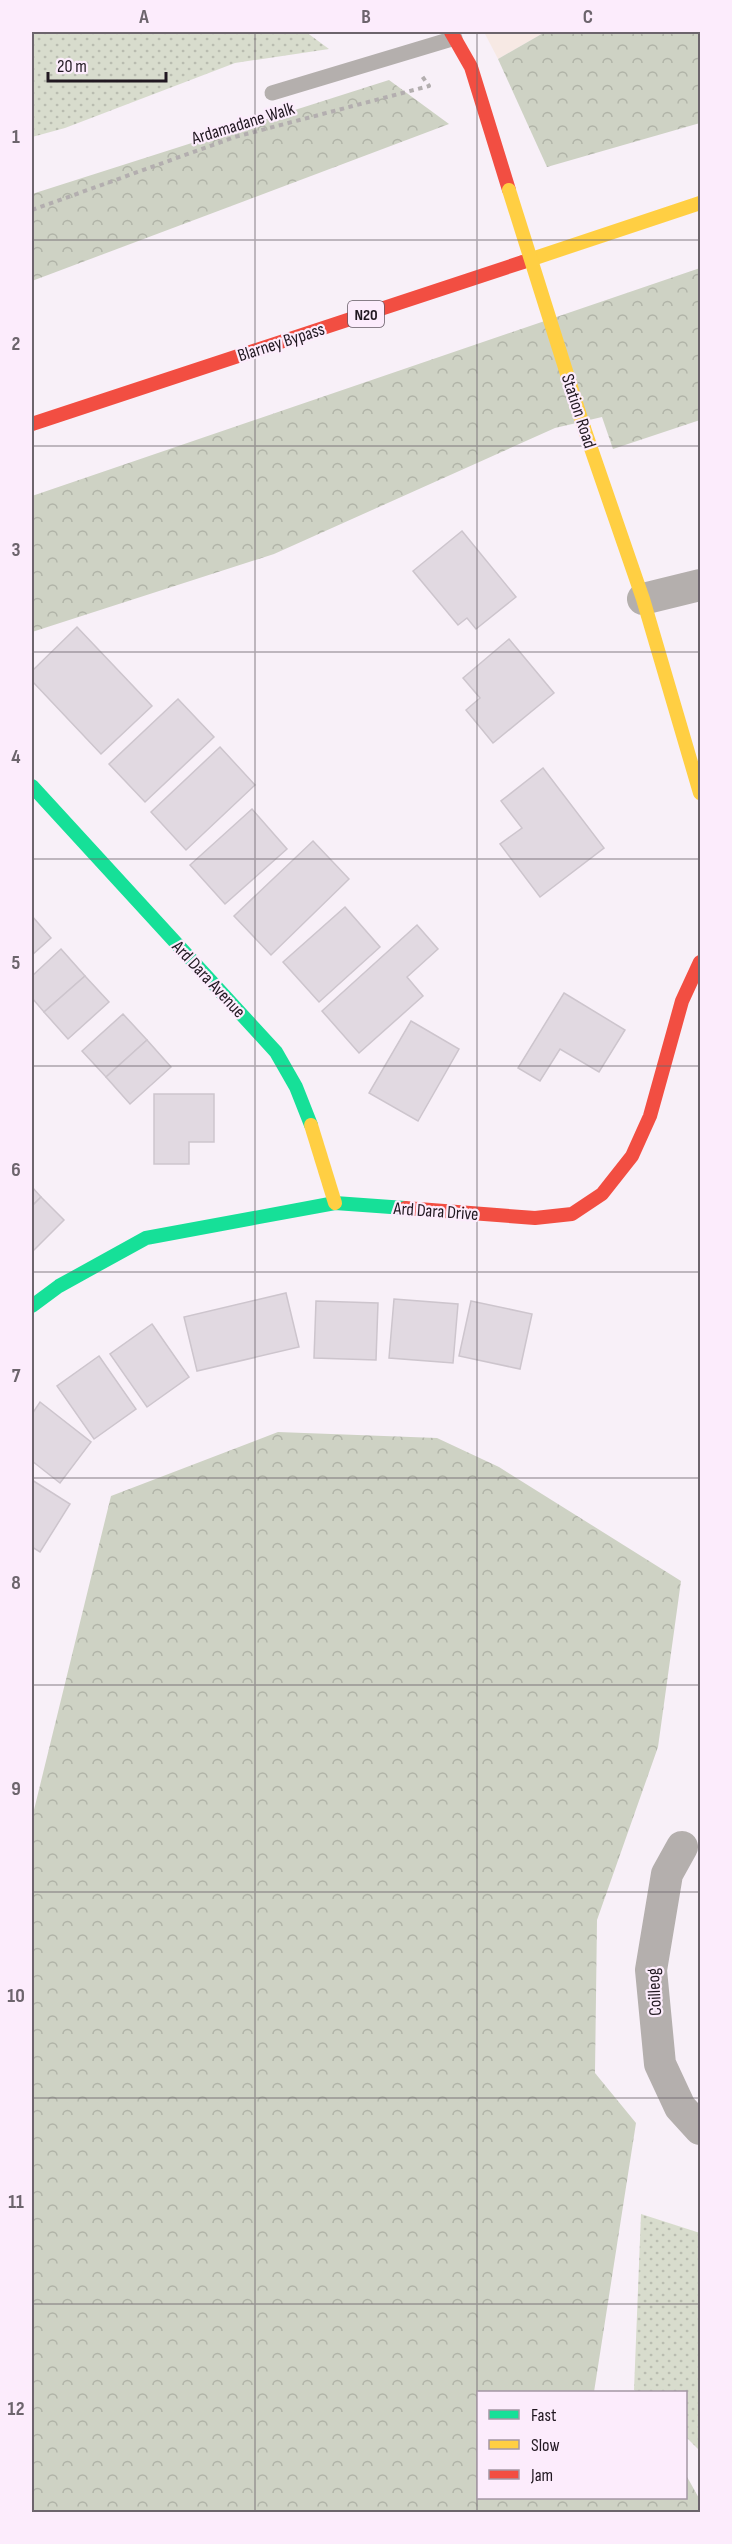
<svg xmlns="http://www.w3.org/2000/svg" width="732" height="2544" viewBox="0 0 732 2544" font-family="'Sofia Sans Condensed',sans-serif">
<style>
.commercial{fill:#f7e9e4}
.grass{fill:url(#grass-dots)}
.forest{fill:url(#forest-crowns)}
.building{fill:#e1d9e1;stroke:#cdc5cd;stroke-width:1.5}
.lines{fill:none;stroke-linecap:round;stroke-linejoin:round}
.path{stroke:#b3aeaf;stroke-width:4;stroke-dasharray:4.5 4.5;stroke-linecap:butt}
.lane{stroke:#b4afad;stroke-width:15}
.street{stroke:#b4afad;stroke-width:32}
.fast{stroke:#16e098;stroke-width:14}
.slow{stroke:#ffcf43;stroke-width:14}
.jam{stroke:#f24e42;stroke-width:14}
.slow-bridge{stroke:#ffcf43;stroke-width:14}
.grid{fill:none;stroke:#6c646c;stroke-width:1.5;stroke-opacity:0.55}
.labels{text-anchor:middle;stroke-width:4.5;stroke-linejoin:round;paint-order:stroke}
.shield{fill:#fcecfc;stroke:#635863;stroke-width:1.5}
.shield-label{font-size:16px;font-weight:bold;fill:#211821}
.street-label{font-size:18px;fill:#211821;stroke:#fcecfc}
.neatline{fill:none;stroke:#6c646c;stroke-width:2}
.grid-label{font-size:20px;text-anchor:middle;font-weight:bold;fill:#6c646c}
</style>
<defs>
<pattern id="grass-dots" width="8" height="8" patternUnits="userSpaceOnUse" patternTransform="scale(1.5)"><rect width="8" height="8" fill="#d8dccd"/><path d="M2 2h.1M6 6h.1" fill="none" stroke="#b9bcb0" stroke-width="1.8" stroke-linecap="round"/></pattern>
<pattern id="forest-crowns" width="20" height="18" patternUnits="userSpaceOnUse" patternTransform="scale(1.5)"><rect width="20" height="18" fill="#ced2c4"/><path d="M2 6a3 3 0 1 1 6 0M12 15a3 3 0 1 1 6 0" fill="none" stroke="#b1b4a8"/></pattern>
</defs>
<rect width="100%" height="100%" fill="#f8f0f8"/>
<polygon class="commercial" points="484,32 545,32 498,59"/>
<g class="grass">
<polygon points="32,32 306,32 329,49 235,63 65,128 32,137"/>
<polygon points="641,2214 700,2233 700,2451 686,2437 686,2392 637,2392 634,2390"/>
</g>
<g class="forest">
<polygon points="545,32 700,32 700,123 547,167 498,59"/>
<polygon points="389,80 449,124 32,281 32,194"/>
<polygon points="700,268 700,420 613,449 602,417 555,428 274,554 32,632 32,496"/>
<polygon points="278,1432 437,1438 499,1467 681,1581 658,1747 597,1920 595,2073 636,2123 594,2392 478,2392 478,2498 686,2498 686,2475 700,2500 700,2512 32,2512 32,1818 111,1496"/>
</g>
<g class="building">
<polygon points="462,531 516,597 476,629 467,618 458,625 413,571"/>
<polygon points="77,627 152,706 101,754 32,681 32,671"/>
<polygon points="509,639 554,693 493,743 466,710 480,698 463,678"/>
<polygon points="178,699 214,737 145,802 109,764"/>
<polygon points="220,747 255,785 186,850 151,812"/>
<polygon points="543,768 604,848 540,897 500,844 522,828 501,801"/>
<polygon points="252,809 287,849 225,904 190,865"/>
<polygon points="313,841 349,879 271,955 234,916"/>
<polygon points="345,907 380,947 319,1002 283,962"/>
<polygon points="32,916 51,938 32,955"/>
<polygon points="417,925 438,949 407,977 423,996 359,1053 322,1011"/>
<polygon points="61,949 85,976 44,1012 32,998 32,976"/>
<polygon points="85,976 109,1002 68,1039 44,1012"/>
<polygon points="564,993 625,1030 599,1072 560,1049 540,1081 518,1068"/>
<polygon points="123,1014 147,1040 106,1077 82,1051"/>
<polygon points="411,1021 459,1049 418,1121 369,1093"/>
<polygon points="147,1040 171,1067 130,1104 106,1077"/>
<polygon points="154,1094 214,1094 214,1142 189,1142 189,1164 154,1164"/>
<polygon points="32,1187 41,1197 32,1206"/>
<polygon points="41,1197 64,1220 32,1252 32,1206"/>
<polygon points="286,1293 299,1347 197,1371 184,1317"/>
<polygon points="394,1299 458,1304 453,1363 389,1358"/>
<polygon points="316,1301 378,1303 376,1360 314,1358"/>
<polygon points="471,1301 532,1314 520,1369 459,1356"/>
<polygon points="152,1324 189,1377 147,1407 110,1354"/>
<polygon points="99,1356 136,1409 94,1439 57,1386"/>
<polygon points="40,1402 91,1442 60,1483 32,1461 32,1414"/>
<polygon points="32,1480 70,1504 40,1552 32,1547"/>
</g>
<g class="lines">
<polyline class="path" points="32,210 235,137 429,86 422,76"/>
<polyline class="lane" points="272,93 455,38"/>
<g class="street">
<polyline points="643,599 700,585"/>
<polyline points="682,1847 667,1874 651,1970 660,2064 680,2107 700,2129"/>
</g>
<g class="fast">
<polyline points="32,786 276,1052 296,1087 311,1125"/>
<polyline points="32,1306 59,1286 146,1238 335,1203 405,1208"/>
</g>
<g class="slow">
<polyline points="523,262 700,203"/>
<polyline points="584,428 643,599 700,793"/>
<polyline points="311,1125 335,1203"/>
</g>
<g class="jam">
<polyline points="451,32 471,67 509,190"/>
<polyline points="32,424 523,262"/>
<polyline points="405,1208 535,1218 572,1214 602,1194 632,1156 650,1116 682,1001 700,962"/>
</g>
<polyline class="slow-bridge" points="509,190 584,428"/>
</g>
<path class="grid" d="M255,32v2480M477,32v2480M32,240h668M32,446h668M32,652h668M32,859h668M32,1066h668M32,1272h668M32,1478h668M32,1685h668M32,1892h668M32,2098h668M32,2304h668"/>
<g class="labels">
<rect class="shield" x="348" y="301" width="36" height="26" rx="4.5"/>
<g class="shield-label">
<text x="366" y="320">N20</text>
</g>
<g class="street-label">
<text transform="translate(243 123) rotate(-17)" y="6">Ardamadane Walk</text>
<text transform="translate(281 342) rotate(-18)" y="6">Blarney Bypass</text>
<text transform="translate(579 411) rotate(72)" y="6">Station Road</text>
<text transform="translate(209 979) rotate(47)" y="6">Ard Dara Avenue</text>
<text transform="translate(436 1211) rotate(4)" y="6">Ard Dara Drive</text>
<text transform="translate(654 1992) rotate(-93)" y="6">Coilleog</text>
</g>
</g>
<rect width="732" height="2544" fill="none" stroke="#fcecfc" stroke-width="66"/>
<rect x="477" y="2391" width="210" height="108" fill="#fcecfc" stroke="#a497a4" stroke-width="1.5"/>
<rect x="489" y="2410" width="30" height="9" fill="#16e098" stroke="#a497a4" stroke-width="1.5"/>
<text x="531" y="2421" font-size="18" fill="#211821">Fast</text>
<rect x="489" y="2440" width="30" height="9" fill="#ffcf43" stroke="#a497a4" stroke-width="1.5"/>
<text x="531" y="2451" font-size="18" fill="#211821">Slow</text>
<rect x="489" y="2470" width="30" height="9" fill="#f24e42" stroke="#a497a4" stroke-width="1.5"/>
<text x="531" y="2481" font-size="18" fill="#211821">Jam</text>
<path d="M48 72v9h118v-9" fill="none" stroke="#211821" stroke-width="3"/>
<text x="57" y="72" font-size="18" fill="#211821" stroke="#fcecfc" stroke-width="4.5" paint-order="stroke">20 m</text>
<rect x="33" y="33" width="666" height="2478" class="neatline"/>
<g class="grid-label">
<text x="144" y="23">A</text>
<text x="366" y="23">B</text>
<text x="588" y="23">C</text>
<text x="16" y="143">1</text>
<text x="16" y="350">2</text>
<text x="16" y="556">3</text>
<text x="16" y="763">4</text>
<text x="16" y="969">5</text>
<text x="16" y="1176">6</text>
<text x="16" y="1382">7</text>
<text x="16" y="1589">8</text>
<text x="16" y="1795">9</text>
<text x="16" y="2002">10</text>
<text x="16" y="2208">11</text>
<text x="16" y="2415">12</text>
</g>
</svg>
